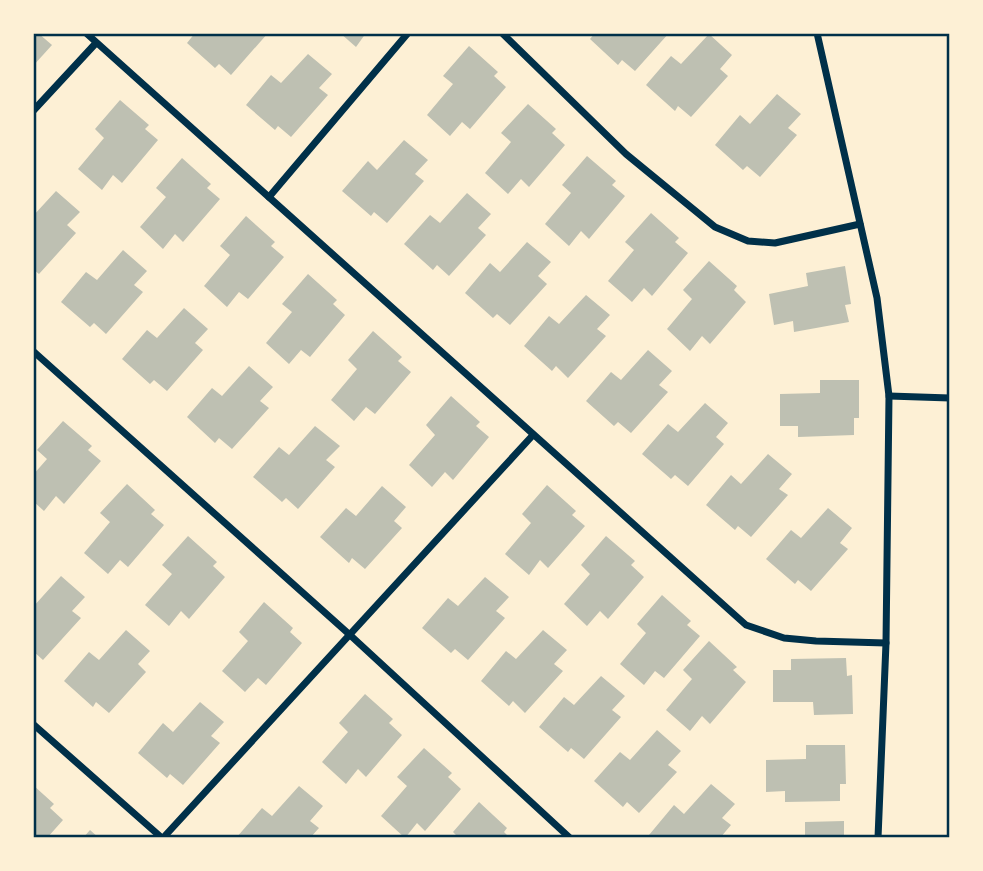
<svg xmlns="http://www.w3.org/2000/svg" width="983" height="871" viewBox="0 0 983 871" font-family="'Crimson Pro',serif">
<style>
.building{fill:#bec0b2}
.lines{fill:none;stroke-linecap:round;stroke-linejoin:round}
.minor{stroke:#003049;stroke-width:7}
.neatline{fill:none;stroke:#003049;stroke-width:2.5}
</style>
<rect width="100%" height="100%" fill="#fdf0d5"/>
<g class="building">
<polygon points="33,33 38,33 52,45 33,66"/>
<polygon points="195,33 268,33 231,75 219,64 215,68 187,43"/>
<polygon points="340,33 366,33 356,47"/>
<polygon points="595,33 669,33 635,71 622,60 618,65 590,39"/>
<polygon points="709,34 732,55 720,69 728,76 691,117 678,106 675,111 646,85 671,56 681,64"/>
<polygon points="469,46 498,72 494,76 506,87 470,129 462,122 450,136 427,115 453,84 443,76"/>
<polygon points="308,54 332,74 319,88 328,95 291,137 278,126 275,130 246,105 271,75 281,83"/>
<polygon points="777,94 801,114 788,128 797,135 760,177 747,166 743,170 715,145 740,115 750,124"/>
<polygon points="120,100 149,125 145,129 158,140 122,183 113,175 102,190 78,169 104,138 95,129"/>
<polygon points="528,104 556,129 552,133 565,145 529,187 521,179 508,194 485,173 511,142 501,133"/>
<polygon points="404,140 428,160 415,174 424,181 387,223 374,212 371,216 342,191 368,161 377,170"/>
<polygon points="587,156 616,181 612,185 625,196 589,239 581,231 569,246 545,224 571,193 562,185"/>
<polygon points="182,158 211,184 207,188 220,199 183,242 175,234 163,249 140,227 166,197 156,188"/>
<polygon points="56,191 80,212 67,225 76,233 39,274 33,269 33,216"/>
<polygon points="467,193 491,214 478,228 486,235 449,276 437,265 433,270 404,244 430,215 440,223"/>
<polygon points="651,213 679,238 675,242 688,253 652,296 644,288 632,302 608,281 634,250 625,242"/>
<polygon points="246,216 275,242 271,246 284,257 248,299 239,292 227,307 204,286 230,255 220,246"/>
<polygon points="527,242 551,262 538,276 547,284 510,325 497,314 493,318 465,293 490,263 500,272"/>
<polygon points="123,250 147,271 134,285 143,292 106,334 94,323 90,327 61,302 86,272 97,280"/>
<polygon points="709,261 737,286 734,290 746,302 710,344 702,336 690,351 667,329 692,299 683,290"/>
<polygon points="845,266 851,304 845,305 849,322 794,332 793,321 774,325 769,294 808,286 806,273"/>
<polygon points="308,274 337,300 333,304 345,315 310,357 301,350 289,364 266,343 292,312 282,304"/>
<polygon points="586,295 610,315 597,329 606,336 568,378 556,366 552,371 524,346 549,316 559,324"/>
<polygon points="184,308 208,329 195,343 203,350 167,391 154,380 150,384 122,359 147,330 157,338"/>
<polygon points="373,331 402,357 398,361 411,372 375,414 366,407 354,421 331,400 357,369 348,360"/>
<polygon points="648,350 672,371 659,385 668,392 631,433 618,422 614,426 586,401 611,372 621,380"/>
<polygon points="249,366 273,387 260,401 269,408 232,449 219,438 215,443 187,417 212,388 222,396"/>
<polygon points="820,380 859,380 859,418 854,418 854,435 798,437 798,426 780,426 780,394 820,393"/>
<polygon points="451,396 480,422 476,426 489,437 453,480 445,472 432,487 409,465 435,435 426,425"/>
<polygon points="705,403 728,423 716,437 724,444 688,486 675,475 671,479 642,454 668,424 678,432"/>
<polygon points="63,421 92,446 88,450 101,461 64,504 56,496 44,511 33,501 33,475 47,459 37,450"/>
<polygon points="315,426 340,446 326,460 335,467 298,509 286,498 282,502 253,477 279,447 289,455"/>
<polygon points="768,454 792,474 779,489 788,495 751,537 738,526 735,530 706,505 731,475 741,484"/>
<polygon points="127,484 155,510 151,514 164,525 128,567 120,560 108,574 84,553 110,522 100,513"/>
<polygon points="547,485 576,511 572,515 585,526 548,568 540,560 529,575 505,554 531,523 522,514"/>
<polygon points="382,486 406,507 394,521 402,528 365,569 352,558 349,563 320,537 346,508 356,516"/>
<polygon points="828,508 852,528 840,543 848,549 811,591 798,580 795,584 766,559 791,530 801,538"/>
<polygon points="188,536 217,562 213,566 225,577 189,619 181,611 169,626 145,605 172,574 162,565"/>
<polygon points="606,536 635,561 631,565 644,577 608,619 600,611 587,626 564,604 590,574 581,565"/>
<polygon points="61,576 85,597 72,611 81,618 43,660 33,651 33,607"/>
<polygon points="485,577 509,597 496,611 505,618 468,660 455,649 451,653 422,628 448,598 458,606"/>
<polygon points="662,595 691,621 687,625 700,636 664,678 655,671 644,685 620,664 646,633 637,624"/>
<polygon points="264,602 293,628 290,632 302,643 266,685 258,678 245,692 222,671 248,641 239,632"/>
<polygon points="126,630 150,651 138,664 146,672 109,713 96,702 93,707 64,681 89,652 99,660"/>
<polygon points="543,630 567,650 554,664 563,671 525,713 513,701 509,706 481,681 506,651 516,659"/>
<polygon points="709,641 737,667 733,670 746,682 710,724 702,716 690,731 666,710 692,679 683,670"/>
<polygon points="846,658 847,676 852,675 853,714 814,715 813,702 773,702 773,670 791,670 791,659"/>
<polygon points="601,676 625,696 612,710 621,717 584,759 571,748 568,752 539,727 564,697 574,705"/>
<polygon points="365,694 393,719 389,723 402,735 366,777 358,769 346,784 322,762 348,732 339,723"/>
<polygon points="200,702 224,722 211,736 220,743 183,785 170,774 167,778 138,753 163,723 173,732"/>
<polygon points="657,730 681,751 668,765 677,772 639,813 627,802 623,807 594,781 620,752 630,760"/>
<polygon points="806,745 845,745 846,784 840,784 840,801 785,802 785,791 766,792 766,760 806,759"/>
<polygon points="424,748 452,773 448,777 461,789 425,831 417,823 405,838 381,816 407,786 397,777"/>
<polygon points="711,784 735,804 722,818 731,825 720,838 652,838 649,835 674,805 684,814"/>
<polygon points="33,785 54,804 50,808 63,820 47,838 33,838"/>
<polygon points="299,786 323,806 310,821 319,828 310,838 236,838 262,808 272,816"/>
<polygon points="479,802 507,828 504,832 510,838 459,838 453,832"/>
<polygon points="844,821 844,838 782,838 782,836 805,835 805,822"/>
<polygon points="90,830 99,838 83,838"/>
</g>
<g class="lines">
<g class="minor">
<polyline points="86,33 746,625 784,638 816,641 886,643"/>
<polyline points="502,33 626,154 715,227 748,241 775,243 860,224"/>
<polyline points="817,33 877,298 889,396 886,643 878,838"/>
<polyline points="33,111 96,43"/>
<polyline points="269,197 408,33"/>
<polyline points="33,351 350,635 570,838"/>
<polyline points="889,396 950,398"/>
<polyline points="33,724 162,838"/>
<polyline points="163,838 533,435"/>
</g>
</g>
<rect width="983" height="871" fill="none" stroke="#fdf0d5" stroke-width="70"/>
<rect x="35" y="35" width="913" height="801" class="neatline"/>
</svg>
